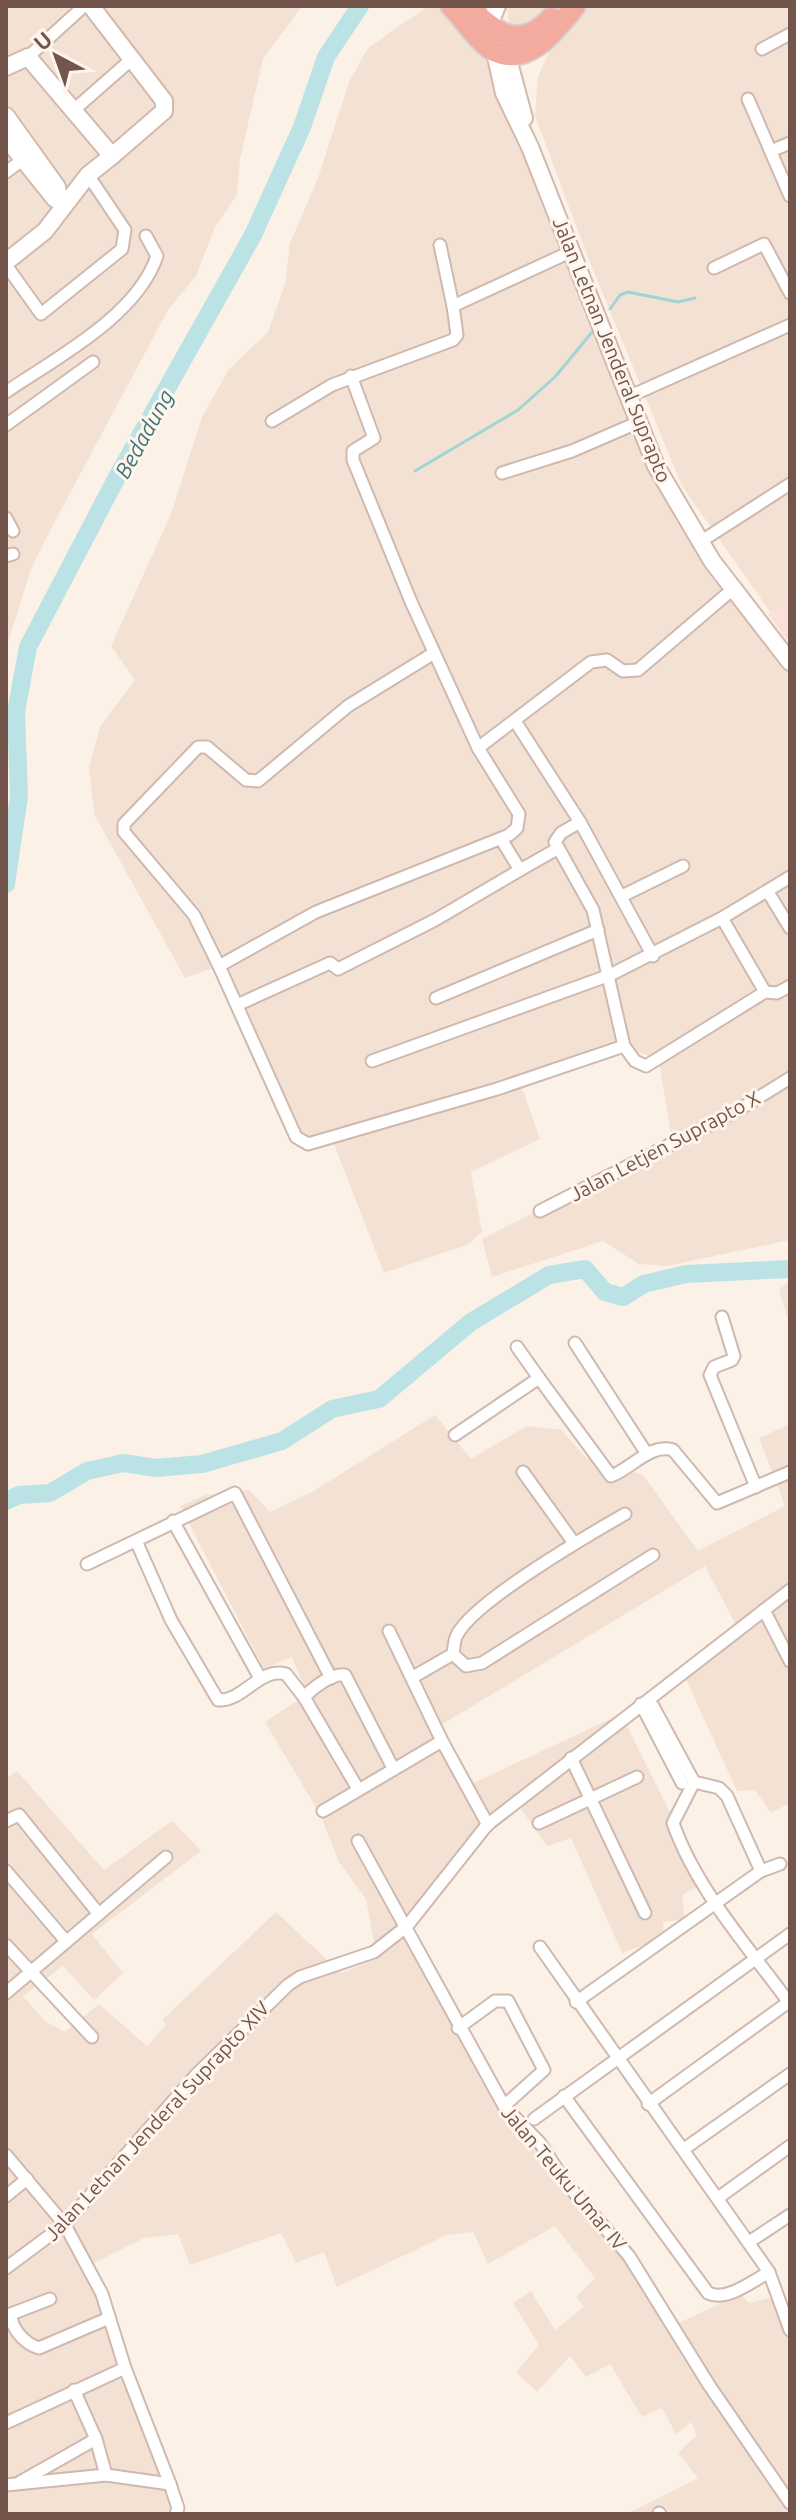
<svg xmlns="http://www.w3.org/2000/svg" width="796" height="2520" viewBox="0 0 796 2520" font-family="Ubuntu,sans-serif">
<style>
.residential{fill:#f3e2d4}
.commercial{fill:#fbe0da}
.lines{fill:none;stroke-linecap:round;stroke-linejoin:round}
.stream{stroke:#a1d4d6;stroke-width:3}
.river{stroke:#bbe3e5;stroke-width:18}
.street-casing{stroke:#cfb9af;stroke-width:15}
.secondary-casing{stroke:#d2b9ac;stroke-width:20}
.highway-casing{stroke:#d8cfcd;stroke-width:24}
.street{stroke:#fff;stroke-width:11}
.secondary{stroke:#fff;stroke-width:16}
.highway{stroke:#f4ab9f;stroke-width:20}
.labels{text-anchor:middle;stroke-width:6;stroke-linejoin:round;paint-order:stroke}
.street-label{font-size:20px;fill:#74554b;stroke:#fef5ec}
.water-label{font-size:22px;font-style:italic;fill:#407678;stroke:#fef5ec}
</style>
<rect width="100%" height="100%" fill="#fcf1e6"/>
<g class="residential">
<polygon points="6,6 302,6 263,59 240,159 237,195 215,227 196,276 168,310 53,525 31,569 6,649"/>
<polygon points="428,6 450,6 483,45 651,471 677,518 790,669 790,1240 667,1266 639,1264 603,1241 492,1277 482,1239 672,1143 659,1060 624,1046 520,1082 540,1139 471,1172 482,1232 469,1244 384,1273 332,1139 308,1144 296,1137 219,966 185,978 94,814 89,768 100,727 135,680 111,646 171,514 202,417 229,369 268,332 285,284 290,243 318,178 349,82 368,48"/>
<polygon points="507,6 550,6 532,27 519,30 509,25"/>
<polygon points="575,6 790,6 790,640 682,486 587,255 535,116 538,76 566,17"/>
<polygon points="790,1281 790,1327 779,1290"/>
<polygon points="435,1415 471,1459 527,1426 562,1430 586,1458 643,1475 698,1551 785,1506 759,1438 790,1424 790,1803 771,1813 755,1790 737,1791 682,1671 738,1629 705,1566 436,1728 467,1786 621,1714 705,1883 682,1895 685,1919 663,1922 664,1938 622,1953 571,1838 547,1846 517,1803 488,1825 409,1930 486,2078 598,2221 674,2325 741,2294 749,2303 778,2296 790,2330 790,2514 627,2514 698,2478 678,2453 697,2435 691,2422 676,2434 662,2408 642,2417 610,2364 586,2377 570,2356 537,2392 516,2372 539,2345 513,2303 531,2291 555,2330 584,2307 576,2297 595,2278 555,2226 488,2264 473,2232 447,2235 337,2287 324,2252 296,2263 281,2233 190,2265 178,2234 144,2238 90,2265 175,2503 166,2514 6,2514 6,1779 17,1771 104,1870 172,1821 201,1851 92,1934 123,1973 94,2000 63,1966 23,1996 45,2021 65,2032 99,2004 147,2046 165,2026 163,2019 276,1912 341,1973 377,1959 366,1899 339,1862 320,1814 265,1722 307,1694 292,1657 264,1669 180,1506 206,1495 249,1490 270,1512 312,1492"/>
</g>
<polygon class="commercial" points="790,600 790,644 768,614"/>
<g class="lines">
<g class="stream">
<polyline points="610,309 620,295 628,292 678,302 695,298"/>
<polyline points="415,471 518,410 555,377 593,331"/>
</g>
<g class="river">
<polyline points="6,884 19,796 16,712 28,647 116,479 253,235 302,127 326,57 360,6"/>
<polyline points="6,1501 19,1495 50,1493 87,1471 123,1463 156,1468 202,1464 282,1441 332,1409 379,1399 471,1322 549,1275 585,1269 605,1292 623,1297 644,1284 686,1274 790,1269"/>
</g>
<g class="street-casing">
<g id="street">
<polyline points="762,49 790,34"/>
<polyline points="28,57 84,6"/>
<polyline points="748,99 790,196"/>
<polyline points="75,109 133,58"/>
<polyline points="771,151 790,143"/>
<polyline points="6,172 28,156"/>
<polyline points="440,245 453,306"/>
<polyline points="6,265 41,314 122,249 125,230 88,175"/>
<polyline points="714,268 764,244 790,293"/>
<polyline points="351,376 374,438 353,451 353,460 412,604 478,748"/>
<path d="M6,392c50,-34 131,-76 151,-136l-11,-20"/>
<polyline points="628,397 790,325"/>
<polyline points="272,421 332,385 453,340 457,335 453,306 570,252"/>
<polyline points="6,425 93,362"/>
<polyline points="502,473 572,451 639,422"/>
<polyline points="6,518 13,531"/>
<polyline points="700,542 790,484"/>
<polyline points="6,556 13,554"/>
<polyline points="733,589 638,670 623,671 607,660 591,662 478,748 519,814 517,828 509,835 316,912 219,966 296,1137 308,1144 497,1089 624,1046 635,1061 646,1066 765,992 777,993 790,986"/>
<polyline points="515,721 580,822 653,956"/>
<polyline points="580,822 561,833 555,842 593,910 624,1046"/>
<polyline points="520,870 557,849"/>
<polyline points="768,892 790,928"/>
<polyline points="622,896 683,866"/>
<polyline points="722,918 765,992"/>
<polyline points="219,966 194,915 124,832 124,824 198,747 207,747 246,780 258,781 348,706 434,653"/>
<polyline points="436,998 598,930"/>
<polyline points="237,1005 330,963 338,969 435,920 520,870 501,839"/>
<polyline points="372,1061 610,975 722,918 790,877"/>
<polyline points="540,1211 740,1109 790,1078"/>
<polyline points="722,1317 734,1356 732,1360 714,1367 710,1375 756,1487"/>
<polyline points="575,1343 647,1454"/>
<polyline points="517,1347 539,1378"/>
<path d="M455,1435l84,-57 72,98c20,-7 39,-33 62,-26l44,53 73,-31"/>
<polyline points="523,1472 574,1543"/>
<polyline points="173,1521 260,1678"/>
<path d="M137,1543l34,77 47,80c25,2 41,-33 68,-26l18,23"/>
<polyline points="87,1564 235,1493 331,1678"/>
<polyline points="764,1610 790,1661"/>
<polyline points="389,1631 442,1741 488,1825"/>
<polyline points="453,1654 466,1666 482,1663 653,1555"/>
<path d="M413,1677l40,-23c1,-6 1,-14 4,-19 16,-33 133,-101 168,-121"/>
<polyline points="641,1704 682,1783"/>
<path d="M653,1706l41,76 -21,41c23,66 76,125 117,181"/>
<polyline points="571,1758 645,1913"/>
<polyline points="694,1782 719,1788 727,1796 761,1871"/>
<path d="M358,1789l-54,-92c10,-10 28,-24 41,-22l48,93"/>
<polyline points="323,1811 442,1741"/>
<polyline points="6,1821 19,1815 98,1913"/>
<polyline points="539,1823 637,1777"/>
<polyline points="358,1841 504,2106 540,2143 566,2183 629,2256 709,2385 790,2503"/>
<polyline points="6,1871 65,1940"/>
<polyline points="6,1945 92,2037"/>
<polyline points="540,1947 769,2272 790,2330"/>
<polyline points="6,1993 166,1857"/>
<polyline points="576,2002 761,1871 780,1864"/>
<polyline points="458,2028 495,2001 508,2001 544,2070 504,2106"/>
<path d="M564,2096l144,197c18,9 45,-12 61,-21"/>
<polyline points="648,2104 790,2001"/>
<polyline points="534,2119 790,1934"/>
<polyline points="684,2149 790,2074"/>
<polyline points="6,2155 65,2225 102,2294 125,2368 170,2484 178,2508 176,2514"/>
<polyline points="6,2196 27,2179"/>
<polyline points="718,2198 790,2146"/>
<polyline points="749,2242 790,2215"/>
<polyline points="6,2268 65,2224 197,2074 288,1985 300,1977 374,1952 407,1926 487,1825 790,1590"/>
<path d="M50,2299l-39,15c0,15 14,30 28,34l70,-30"/>
<polyline points="74,2390 96,2439 106,2475"/>
<polyline points="6,2423 125,2368"/>
<polyline points="20,2482 96,2439"/>
<polyline points="6,2485 106,2475 170,2484"/>
<polyline points="659,2513 660,2514"/>
</g>
</g>
<g class="secondary-casing">
<g id="secondary">
<polyline points="91,6 164,101 164,111 112,156"/>
<polyline points="497,6 489,25 504,93 530,147 656,466 712,561 790,662"/>
<polyline points="504,44 524,118"/>
<polyline points="6,67 28,57 112,156 88,175 45,231 6,262"/>
<polyline points="6,116 57,187 61,206"/>
<polyline points="6,138 55,199"/>
</g>
</g>
<g class="highway-casing">
<g id="highway">
<path d="M451,6c13,13 27,36 43,45 35,17 63,-23 81,-45"/>
<path d="M468,6c27,27 52,46 83,12"/>
</g>
</g>
<use href="#street" class="street"/>
<use href="#secondary" class="secondary"/>
<use href="#highway" class="highway"/>
</g>
<g class="labels">
<g class="street-label">
<text transform="translate(612 350) rotate(68)" y="7">Jalan Letnan Jenderal Suprapto</text>
<text transform="translate(665 1146) rotate(-28)" y="7">Jalan Letjen Suprapto X</text>
<text transform="translate(157 2121) rotate(-47)" y="7">Jalan Letnan Jenderal Suprapto XIV</text>
<text transform="translate(564 2178) rotate(50)" y="7">Jalan Teuku Umar IV</text>
</g>
<g class="water-label">
<text transform="translate(144 434) rotate(-61)" y="8">Bedadung</text>
</g>
</g>
<rect width="796" height="2520" fill="none" stroke="#74554b" stroke-width="16"/>
<g transform="translate(56 56) rotate(319)" stroke="#fef5ec" stroke-width="6" paint-order="stroke">
<path d="M0-6L14 30L0 20L-14 30Z" fill="#74554b"/>
<text y="-12" font-size="22" font-weight="bold" text-anchor="middle" fill="#74554b">U</text>
</g>
</svg>
